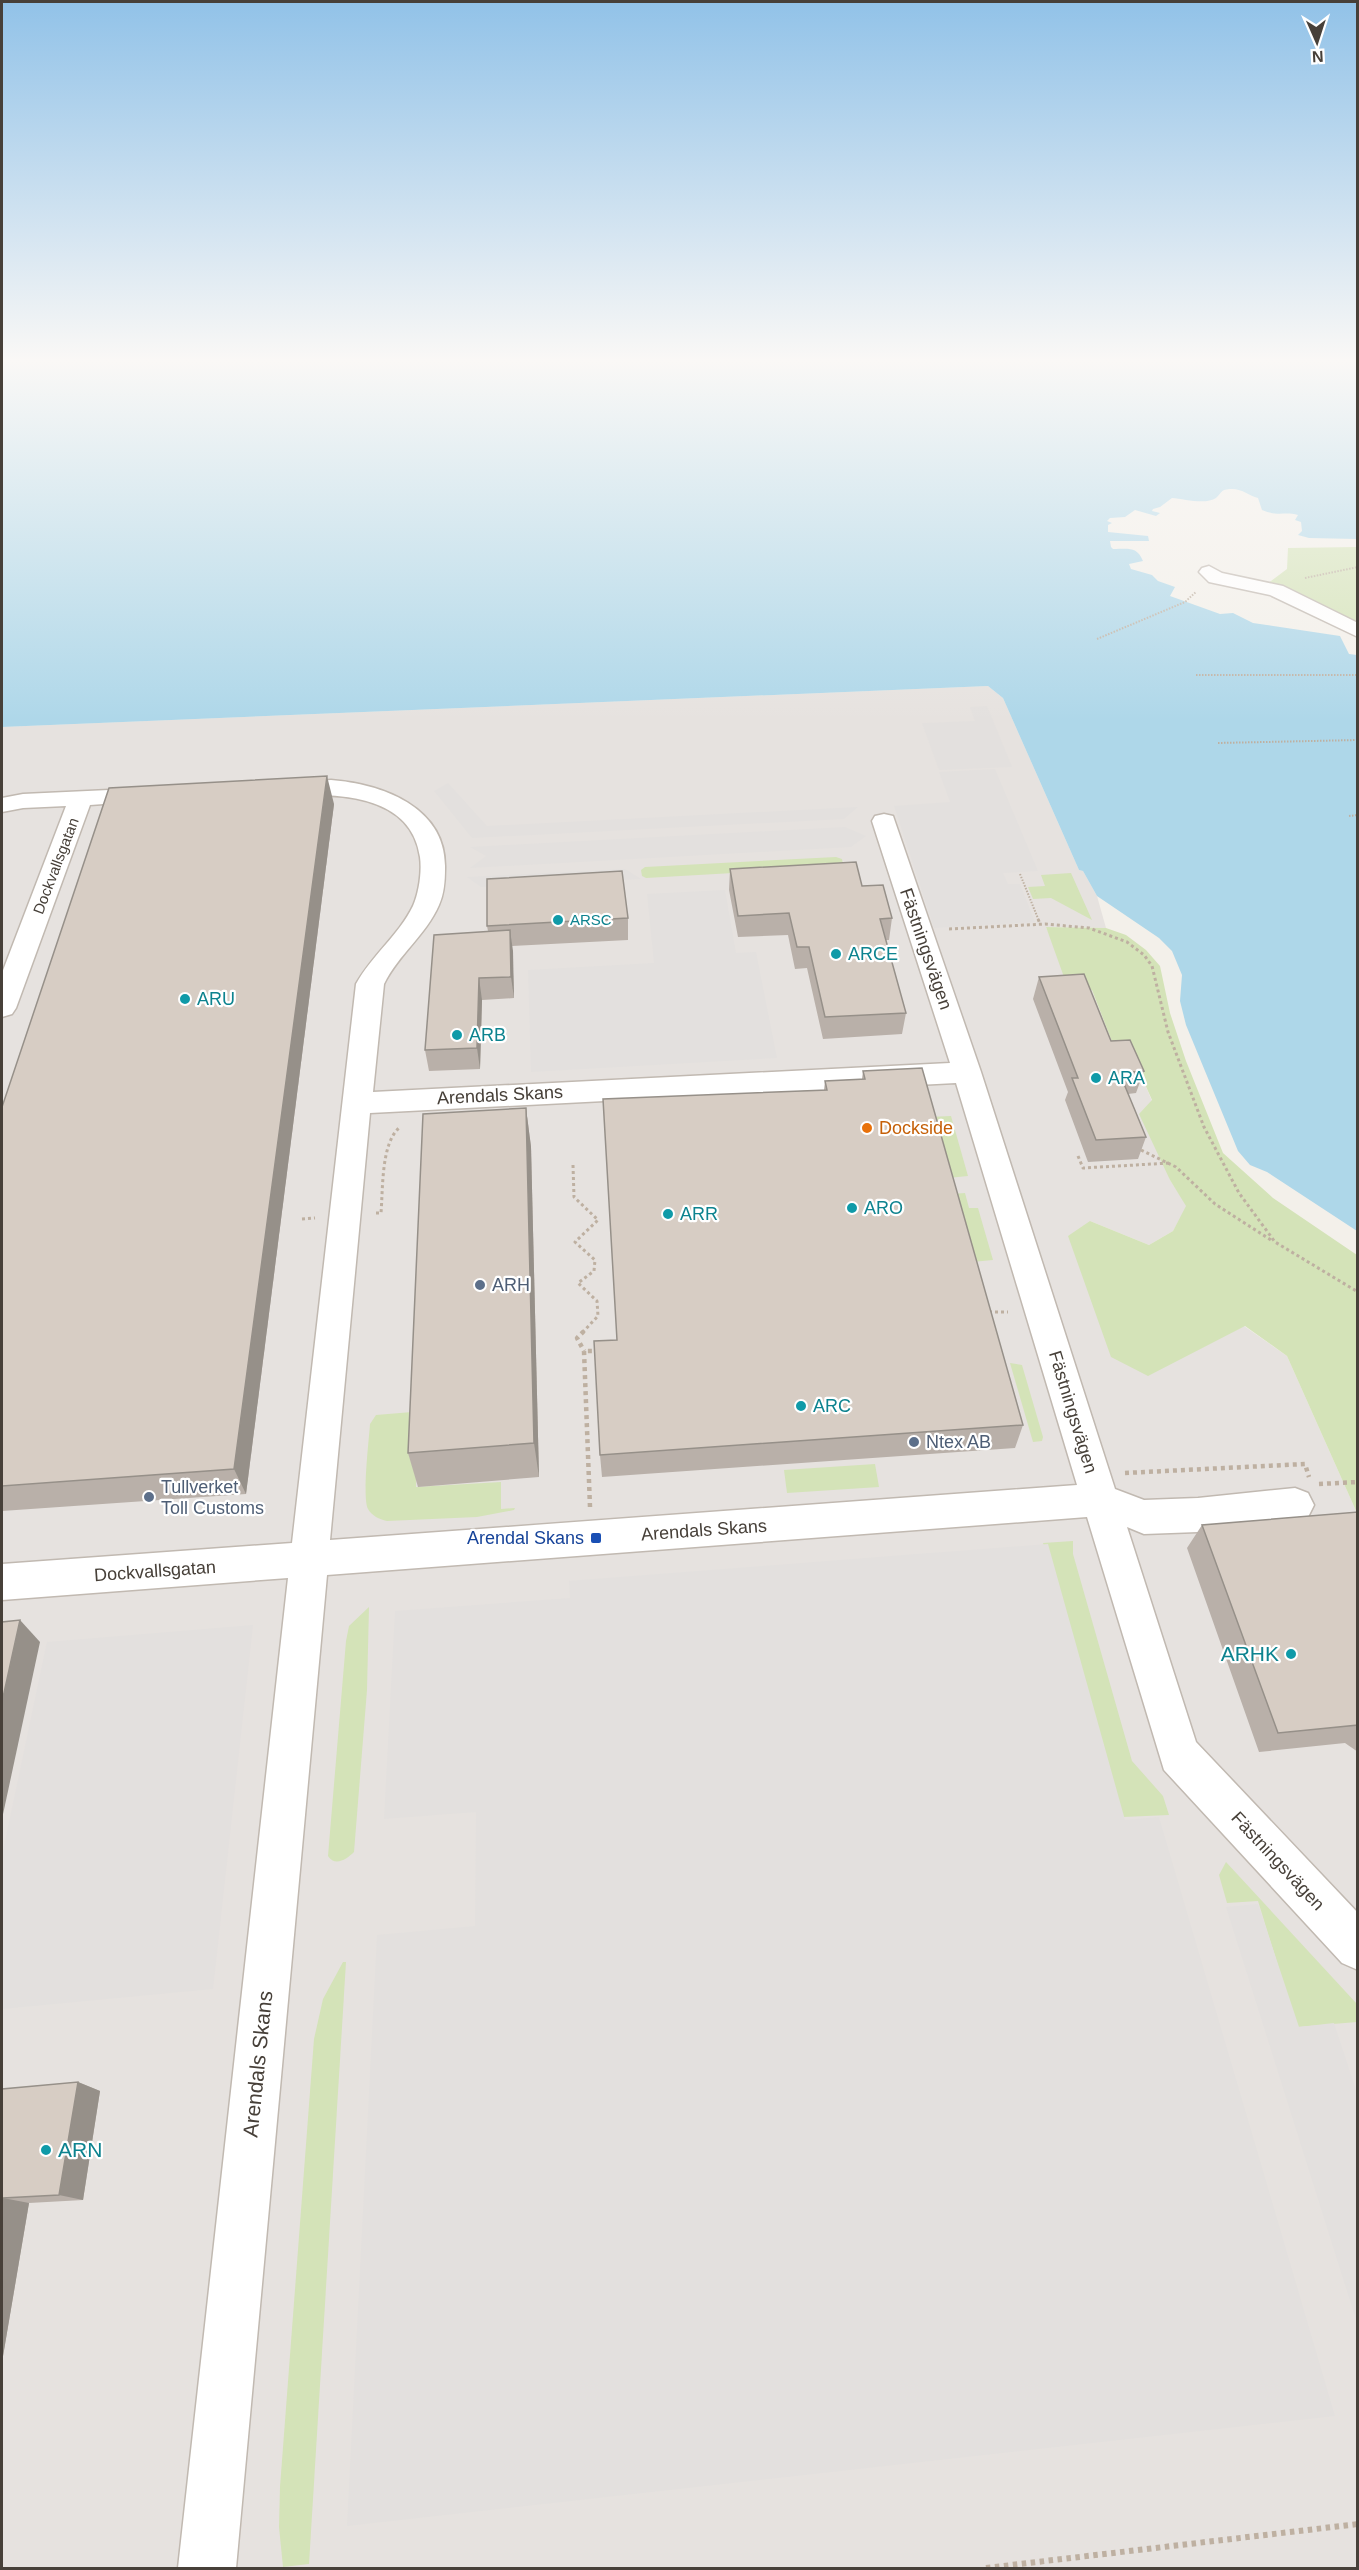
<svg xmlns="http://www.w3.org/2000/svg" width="1359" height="2570" viewBox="0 0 1359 2570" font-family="Helvetica,sans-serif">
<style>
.industrial{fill:#e6e2df}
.green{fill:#d4e3b8}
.parking{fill:#e3e0de}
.water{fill:#aed7e9}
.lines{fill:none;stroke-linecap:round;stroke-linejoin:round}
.minor-casing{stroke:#c1b9b1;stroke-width:3}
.path-far3{stroke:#beb0a1;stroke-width:2;stroke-dasharray:1.5 1.5;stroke-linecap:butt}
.path-far2{stroke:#beb0a1;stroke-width:3;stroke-dasharray:3 3;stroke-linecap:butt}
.path-far1{stroke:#beb0a1;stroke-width:4.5;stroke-dasharray:4 4;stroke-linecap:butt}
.path{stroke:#beb0a1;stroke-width:6;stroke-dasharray:4.5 4.5;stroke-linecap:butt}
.minor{fill:#fff;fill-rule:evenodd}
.wall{fill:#b9b0a9}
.shaded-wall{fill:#969089}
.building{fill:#d7cdc4;stroke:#969089;stroke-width:1.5}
.culture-dot{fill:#0f9aa8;stroke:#fff;stroke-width:2}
.food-dot{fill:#e8710a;stroke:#fff;stroke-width:2}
.service-dot{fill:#5c6f8a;stroke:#fff;stroke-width:2}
.transit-dot{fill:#1a4fb4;stroke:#fff;stroke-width:2}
.labels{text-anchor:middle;stroke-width:4.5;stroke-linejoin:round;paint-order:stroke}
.far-street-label{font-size:15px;fill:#474039;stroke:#fff}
.far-culture-label{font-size:15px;fill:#0d838f;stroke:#fff;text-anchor:start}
.street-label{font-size:18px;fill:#474039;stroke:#fff}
.culture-label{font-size:18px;fill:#0d838f;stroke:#fff;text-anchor:start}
.food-label{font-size:18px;fill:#c56008;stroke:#fff;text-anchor:start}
.service-label{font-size:18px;fill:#4e5e75;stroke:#fff;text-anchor:start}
.transit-label{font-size:18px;fill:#164399;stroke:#fff;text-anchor:end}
.near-culture-label{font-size:21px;fill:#0d838f;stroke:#fff;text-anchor:end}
.near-street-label{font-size:21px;fill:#474039;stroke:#fff}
</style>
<rect width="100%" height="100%" fill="#f3f0ea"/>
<polygon class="industrial" points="988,686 1003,698 1079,870 1083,871 1097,896 1106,928 1046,927 1059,958 1092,990 1116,1052 1135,1061 1152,1101 1170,1180 1187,1206 1173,1231 1149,1245 1090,1221 1148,1375 1244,1326 1287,1356 1357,1513 1357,2568 2,2568 2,727"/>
<g class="green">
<polygon points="1357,547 1357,629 1267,584 1287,569 1288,548"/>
<polygon points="836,857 842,859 843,865 840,867 646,878 642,876 641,870 645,867"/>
<polygon points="1071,873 1092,920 1051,898 1033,899 1028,887 1045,886 1041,875"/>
<polygon points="1046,927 1106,928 1126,935 1146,950 1160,966 1170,1013 1186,1061 1223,1153 1273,1198 1357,1255 1357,1513 1287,1356 1245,1326 1148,1376 1111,1357 1068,1236 1090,1221 1149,1245 1173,1231 1186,1206 1170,1180 1139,1114 1152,1100 1135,1062 1116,1052 1092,990 1069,991"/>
<polygon points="951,1116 968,1176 948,1178 929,1117"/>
<polygon points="965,1193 969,1208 978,1208 993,1260 972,1262 952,1194"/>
<polygon points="1010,1363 1022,1365 1043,1437 1042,1441 1033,1442"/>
<path d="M412,1412l6,6 -2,69 85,-5v27l14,-1 -1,2 -37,7 -90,4c-8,-2 -15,-5 -19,-12 -6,-12 1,-69 2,-85l6,-9z"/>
<polygon points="875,1464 879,1487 787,1493 784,1470"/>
<polygon points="1073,1541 1073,1554 1132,1761 1163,1796 1169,1815 1123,1817 1043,1543"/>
<path d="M369,1607l-2,83 -13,162c-7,7 -19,15 -26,4l18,-215 3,-15z"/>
<polygon points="1226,1862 1357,2004 1357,2022 1297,2027 1258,1901 1227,1903 1219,1875"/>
<polygon points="343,1962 346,1962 309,2564 283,2567 279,2527 280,2487 314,2039 323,1999"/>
</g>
<g class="parking">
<polygon points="987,706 1012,767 939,770 922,723 975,721 970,707"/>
<polygon points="995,769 1038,871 1003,873 1008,884 1020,884 1035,922 934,928 894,806 950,802 939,772"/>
<polygon points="448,783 487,826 858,807 844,819 472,838 434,791"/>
<polygon points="845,827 866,836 851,847 470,868 486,856 470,847"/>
<polygon points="625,869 641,879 481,887 467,877"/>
<polygon points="725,890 736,953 756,952 777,1058 531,1072 528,970 654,963 647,894"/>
<polygon points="1048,1544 1125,1820 1159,1817 1335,2416 347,2526 377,1935 475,1926 476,1812 384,1819 395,1611 570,1598 569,1581"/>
<polygon points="253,1625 213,1989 2,2009 2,1856 47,1642"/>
<polygon points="1258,1904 1299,2027 1334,2023 1357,2093 1357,2323 1226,1907"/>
</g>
<path class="water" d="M2,362h1355v177l-48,-1 -11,-3 4,-4 -1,-9 -6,-2 3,-5c-13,-4 -20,2 -36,-5l-4,-12c-9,-2 -15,-9 -26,-9 -12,0 -10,4 -16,9 -10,7 -32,1 -44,0l-12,9 -7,2 -1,2 8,2 -4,3 -21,-6 -10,7 -15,1 -3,3 5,2 -4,2v7l40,4 1,5h-39l1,6 2,2c15,0 24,-3 30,12l-14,3 2,5 21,6 6,6 17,6 -5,9 50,18 13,-1 20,10 87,13 9,18 8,1v576l-90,-59 -17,-7 -12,-14 -52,-126 -6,-24 2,-26 -10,-24 -13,-13 -62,-42 -14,-25 -4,-1 -76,-172 -15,-12 -986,41z"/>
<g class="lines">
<g class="minor-casing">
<g id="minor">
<polygon points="1209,566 1222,573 1283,586 1358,623 1358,637 1270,595 1209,582 1199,572 1202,568"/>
<path d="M331,780c51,4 116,27 114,89 0,12 -1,25 -6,36 -13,30 -41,50 -55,79l-11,108 577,-29 -78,-242 3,-5 9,-2 9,2 88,256 134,417 29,11 54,-2 97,-10 13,5 6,12 -6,12 -13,5 -97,10 -54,2 -17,-7 69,215 162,171v57l-16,-7 -178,-193 -77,-253 -760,58 -91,993h-58l110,-990 -286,22v-36l290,-21 64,-559c16,-29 43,-49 57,-78 6,-14 9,-34 7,-49 -9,-64 -86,-64 -135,-61l-8,-2 -4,-5 4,-5zM956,1083l121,402 -747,55 40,-427z"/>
<polygon points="152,788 160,790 164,795 160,800 90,805 16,1008 12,1014 2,1017 2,973 66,806 23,808 2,812 2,798 23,794"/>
</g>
</g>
<g class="path-far3">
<polyline points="1305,578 1358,567"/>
<polyline points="1097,639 1185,602 1196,592"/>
<polyline points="1196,675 1358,675"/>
<polyline points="1218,743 1358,740"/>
<polyline points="1349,816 1358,815"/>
<polyline points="1020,874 1039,921"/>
</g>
<g class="path-far2">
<polyline points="1038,919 1040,924"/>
<polyline points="949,929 1045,924 1089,928 1127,942 1144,955 1152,966 1168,1032 1204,1127 1239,1193 1275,1242 1358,1292"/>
<polyline points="1141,1150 1176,1167 1215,1204 1271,1240"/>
<polyline points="1078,1156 1083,1168 1170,1163"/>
<polyline points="573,1165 574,1197 598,1220 575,1242 595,1260 594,1271 578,1283 597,1301 598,1316 582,1333"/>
<path d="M376,1213h5c2,-24 0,-69 18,-85"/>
<polyline points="302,1219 315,1218"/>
<polyline points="989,1312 1008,1312"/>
</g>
<g class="path-far1">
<polyline points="584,1331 577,1338 584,1351"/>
<polyline points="1125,1473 1305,1464 1309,1477"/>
<polyline points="1319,1484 1358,1482"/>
<polyline points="590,1507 584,1351 598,1351"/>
</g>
<polyline class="path" points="986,2568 1358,2524"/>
<use href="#minor" class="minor"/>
</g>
<g class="wall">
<polygon points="334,804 246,1494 2,1511 2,1107"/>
<polygon points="730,869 862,886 892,918 889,940 886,940 906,1013 902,1034 823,1039 807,968 795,969 788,935 738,937 729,890"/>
<polygon points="628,918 628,940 512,946 514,998 482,1000 480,1069 429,1071 425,1050 488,931 487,926"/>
<polygon points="1039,977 1111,1041 1144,1071 1136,1093 1128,1094 1146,1137 1138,1159 1088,1162 1065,1100 1068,1092 1033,999"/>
<polygon points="863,1071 1023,1425 1015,1448 602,1477 600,1455 824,1090 825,1081 862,1079"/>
<polygon points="526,1108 531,1147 539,1477 418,1487 408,1453"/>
<polygon points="1358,1512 1358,1752 1345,1743 1259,1752 1187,1548 1202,1525"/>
<polygon points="78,2082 100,2091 83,2200 29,2203 2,2362 2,2089"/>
</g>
<g class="shaded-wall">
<polygon points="327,776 334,804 246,1494 234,1469"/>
<polygon points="510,930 513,951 514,998 511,977"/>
<polygon points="479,978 482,1000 480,1069 477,1048"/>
<polygon points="526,1108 531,1147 539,1477 534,1443"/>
<polygon points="20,1620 40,1642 2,1819 2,1702"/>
<polygon points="78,2082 100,2091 83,2200 59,2195"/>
<polygon points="3,2198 29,2203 2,2362 2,2205"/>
</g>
<g class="building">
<polygon points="327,776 234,1469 2,1486 2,1107 109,788"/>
<polygon points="856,862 862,886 883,885 892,918 880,919 906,1013 825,1017 809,947 797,947 789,913 738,916 730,869"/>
<polygon points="622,871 628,918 487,926 487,879"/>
<polygon points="510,930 511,977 479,978 477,1048 425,1050 434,935"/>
<polygon points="1084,974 1111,1041 1130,1040 1144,1071 1123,1073 1126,1079 1122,1079 1146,1137 1096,1140 1072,1078 1078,1078 1039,977"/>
<polygon points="922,1068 1023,1425 600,1455 594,1341 617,1340 603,1099 827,1090 825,1081 865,1079 863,1071"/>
<polygon points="526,1108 534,1443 408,1453 423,1114"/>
<polygon points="1358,1512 1358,1725 1278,1733 1202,1525"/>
<polygon points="20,1620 2,1702 2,1622"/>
<polygon points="78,2082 59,2195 3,2198 2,2205 2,2089"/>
</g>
<linearGradient id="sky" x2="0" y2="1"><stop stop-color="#91c2e8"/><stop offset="0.5" stop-color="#faf8f6"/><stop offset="1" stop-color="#faf8f6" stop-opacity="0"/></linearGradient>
<rect width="1359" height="722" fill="url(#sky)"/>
<g class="culture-dot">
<circle cx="558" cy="920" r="6"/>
<circle cx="836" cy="954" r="6"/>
<circle cx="185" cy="999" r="6"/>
<circle cx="457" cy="1035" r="6"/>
<circle cx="1096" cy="1078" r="6"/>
<circle cx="852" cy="1208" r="6"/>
<circle cx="668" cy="1214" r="6"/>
<circle cx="801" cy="1406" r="6"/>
<circle cx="1291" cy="1654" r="6"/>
<circle cx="46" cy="2150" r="6"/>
</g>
<circle class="food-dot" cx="867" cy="1128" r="6"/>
<g class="service-dot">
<circle cx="480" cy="1285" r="6"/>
<circle cx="914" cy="1442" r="6"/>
<circle cx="149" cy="1497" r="6"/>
</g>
<rect class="transit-dot" x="590" y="1532" width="12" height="12" rx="3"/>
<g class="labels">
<g class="far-street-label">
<text transform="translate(56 866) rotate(-69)" y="5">Dockvallsgatan</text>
</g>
<g class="far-culture-label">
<text x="570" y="925">ARSC</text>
</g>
<g class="street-label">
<text transform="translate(926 949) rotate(71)" y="6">Fästningsvägen</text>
<text transform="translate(500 1095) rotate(-3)" y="6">Arendals Skans</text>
<text transform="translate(1073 1412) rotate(73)" y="6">Fästningsvägen</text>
<text transform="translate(704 1530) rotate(-4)" y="6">Arendals Skans</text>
<text transform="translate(155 1571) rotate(-4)" y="6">Dockvallsgatan</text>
<text transform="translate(1278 1861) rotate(47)" y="6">Fästningsvägen</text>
</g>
<g class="culture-label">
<text x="848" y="960">ARCE</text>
<text x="197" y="1005">ARU</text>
<text x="469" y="1041">ARB</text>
<text x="1108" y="1084">ARA</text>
<text x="864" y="1214">ARO</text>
<text x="680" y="1220">ARR</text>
<text x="813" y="1412">ARC</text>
</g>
<g class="food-label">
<text x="879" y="1134">Dockside</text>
</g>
<g class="service-label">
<text x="492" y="1291">ARH</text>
<text x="926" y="1448">Ntex AB</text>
<text x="161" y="1493">Tullverket<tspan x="161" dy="21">Toll Customs</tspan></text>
</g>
<g class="transit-label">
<text x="584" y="1544">Arendal Skans</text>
</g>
<g class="near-culture-label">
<text x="1279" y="1661">ARHK</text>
<text x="58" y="2157" text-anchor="start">ARN</text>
</g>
<g class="near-street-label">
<text transform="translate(258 2064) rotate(-84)" y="7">Arendals Skans</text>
</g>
</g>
<rect width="1359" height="2570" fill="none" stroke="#474039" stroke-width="6"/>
<g transform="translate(1317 42) rotate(177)" stroke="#ffffff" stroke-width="4.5" paint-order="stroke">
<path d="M0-4.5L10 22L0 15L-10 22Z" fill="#474039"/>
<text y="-9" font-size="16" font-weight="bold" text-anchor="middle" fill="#474039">N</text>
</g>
</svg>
